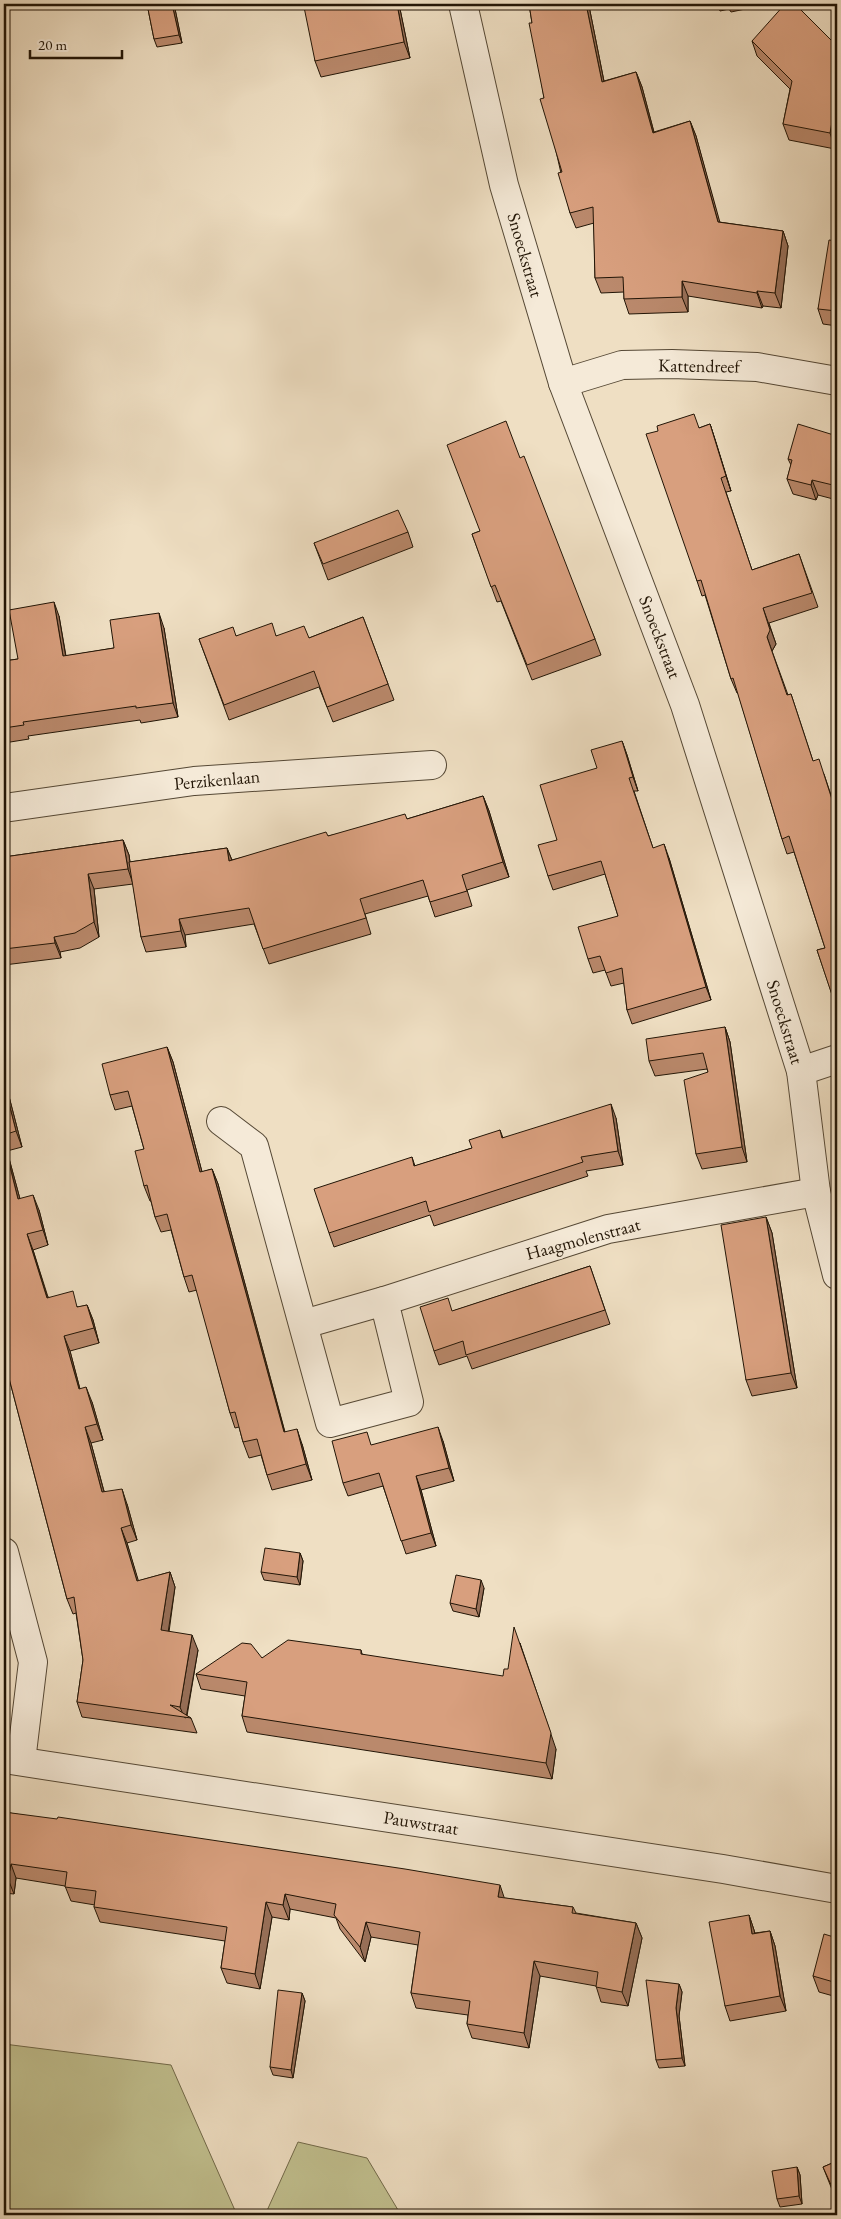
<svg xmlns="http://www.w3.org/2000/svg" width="841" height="2219" viewBox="0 0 841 2219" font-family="'EB Garamond',serif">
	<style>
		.green { fill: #c1c08f; stroke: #726a4a }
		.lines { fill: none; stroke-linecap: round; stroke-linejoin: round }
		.minor-casing { stroke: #554835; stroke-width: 30 }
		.minor { stroke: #f5ead8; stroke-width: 28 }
		.wall { fill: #ba896c; stroke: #221506 }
		.shaded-wall { fill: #976f58; stroke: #221506 }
		.building { fill: #d89f7e; stroke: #221506 }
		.labels { text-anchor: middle; stroke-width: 5; stroke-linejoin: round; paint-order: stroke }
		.street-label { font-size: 18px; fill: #221506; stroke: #f5ead8 }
	</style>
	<rect width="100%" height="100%" fill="#efdfc3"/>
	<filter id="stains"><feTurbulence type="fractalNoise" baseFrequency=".004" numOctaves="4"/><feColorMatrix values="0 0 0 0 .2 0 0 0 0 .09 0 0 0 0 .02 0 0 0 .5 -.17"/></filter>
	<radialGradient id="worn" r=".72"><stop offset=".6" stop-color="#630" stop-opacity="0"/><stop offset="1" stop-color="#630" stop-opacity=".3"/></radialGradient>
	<g class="green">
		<polygon points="4,2044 171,2065 237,2215 4,2215"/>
		<polygon points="298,2142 367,2158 401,2215 265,2215"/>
	</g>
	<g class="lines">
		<defs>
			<g id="minor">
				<polyline points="463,4 504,185 563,383 685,705 801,1071 816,1192 837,1275"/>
				<polyline points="563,383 622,365 672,364 757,367 837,381"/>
				<polyline points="4,808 194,781 432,765"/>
				<polyline points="801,1071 837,1059"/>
				<polyline points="221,1121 254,1146 330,1423 409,1402 384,1301 608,1229 816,1192"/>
				<polyline points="304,1324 384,1301"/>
				<polyline points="4,1552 33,1662 21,1761"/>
				<polyline points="4,1759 723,1869 837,1889"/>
			</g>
		</defs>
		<use href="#minor" class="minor-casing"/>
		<use href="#minor" class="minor"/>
	</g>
	<g class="wall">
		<polygon points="147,4 174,4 182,43 157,47 154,39"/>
		<polygon points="319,4 399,4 410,58 321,77 315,61"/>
		<polygon points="529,4 599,4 589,6 604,81 636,72 642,87 654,132 690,121 696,136 719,222 783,231 788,246 781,308 763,306 762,308 688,296 688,312 629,314 624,299 624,292 601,293 595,278 594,223 576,228 570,213 544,98 532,23"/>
		<polygon points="717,4 769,4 731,12 729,9 720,11"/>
		<polygon points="752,41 837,46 837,139 835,149 789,140 783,124 790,89 757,56"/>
		<polygon points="837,241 837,326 823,324 818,309"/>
		<polygon points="710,424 731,491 726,492 752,570 799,554 818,607 769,623 776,644 772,651 788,695 791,694 813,761 824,774 837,813 837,1009 817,950 825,948 794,852 787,854 782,839 738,693 737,693 731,679 705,595 702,596 697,581 658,431 699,428"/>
		<polygon points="837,436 837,500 818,495 816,500 793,494 787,479 791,465 788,459"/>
		<polygon points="520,458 595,639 601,655 532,680 501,601 497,602 472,534 480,531"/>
		<polygon points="408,532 413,547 328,580 314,543"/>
		<polygon points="59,616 66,656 114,648 164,628 178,717 141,723 140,720 28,736 29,739 4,743 4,661 18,659"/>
		<polygon points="363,617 394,700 333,722 319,687 229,720 199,639 237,636 276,636 309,638"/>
		<polygon points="622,741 627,755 638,791 634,791 653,848 669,858 711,1000 632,1024 627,1010 624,983 611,986 605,970 593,973 588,959 618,916 605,874 553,890 548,876 557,840 597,768"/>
		<polygon points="483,796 489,811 509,877 467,890 472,906 435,917 428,896 365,914 371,934 269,964 254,924 185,935 186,947 146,952 141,937 133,884 94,889 99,937 80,948 60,952 61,958 4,965 4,857 123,840 129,855 130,862 227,848 232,860 328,836 407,819"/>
		<polygon points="725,1027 730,1042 747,1162 702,1169 696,1154 708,1072 707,1069 655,1076 649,1061"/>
		<polygon points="167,1047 173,1062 202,1172 212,1169 218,1184 285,1432 302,1444 312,1480 272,1490 267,1475 261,1455 249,1458 243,1442 239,1427 235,1428 230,1413 197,1290 189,1292 184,1277 171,1230 161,1232 155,1217 151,1201 150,1201 144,1186 144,1149 132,1106 115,1110 110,1095"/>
		<polygon points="4,1077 22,1147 7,1151 20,1199 39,1210 48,1245 33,1250 48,1297 79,1307 87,1305 93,1320 99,1343 70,1351 80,1389 92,1402 103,1440 91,1443 104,1491 127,1504 137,1540 127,1543 138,1581 170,1572 175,1587 169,1632 198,1650 187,1716 191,1718 197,1733 82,1717 77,1702 83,1660 76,1613 73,1614 67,1599 4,1359"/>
		<polygon points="616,1118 623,1165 586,1171 588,1176 434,1226 430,1215 334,1247 329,1233 412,1157 415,1166 472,1148 500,1130 503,1138"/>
		<polygon points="766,1217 772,1233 797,1388 752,1396 746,1380"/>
		<polygon points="590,1266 610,1324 472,1369 467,1356 439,1365 434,1351 453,1311"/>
		<polygon points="443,1441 454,1481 421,1490 436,1546 406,1554 383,1486 348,1496 343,1483 372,1445"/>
		<polygon points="300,1553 303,1561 300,1585 264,1580 261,1572"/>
		<polygon points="484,1588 479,1617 453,1611 450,1603"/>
		<polygon points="361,1650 362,1654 556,1749 552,1779 247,1732 242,1716 245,1696 201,1689 196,1674 262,1658"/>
		<polygon points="4,1812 504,1898 573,1907 576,1913 636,1923 642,1938 628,2006 601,2002 596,1986 540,1976 529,2048 472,2038 467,2024 468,2015 416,2008 411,1993 418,1945 371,1937 365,1962 340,1929 336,1918 290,1909 289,1920 272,1917 260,1989 227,1983 221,1968 225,1941 100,1922 94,1907 95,1905 71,1901 65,1886 16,1878 14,1894 4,1893"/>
		<polygon points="749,1915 755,1933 770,1931 775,1946 786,2011 730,2021 725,2006"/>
		<polygon points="837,1938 837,1997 819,1992 813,1976"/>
		<polygon points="679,1984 682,1992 679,2016 685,2066 659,2068 656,2060"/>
		<polygon points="302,1993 305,2001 293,2078 273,2075 270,2067"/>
		<polygon points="837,2161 837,2202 823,2167"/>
		<polygon points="797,2167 800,2175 802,2204 780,2207 777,2199"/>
	</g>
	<g class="shaded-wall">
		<polygon points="172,4 174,4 182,43 179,35"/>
		<polygon points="397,4 399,4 410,58 404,42"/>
		<polygon points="586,4 588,4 589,6 607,97 602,82"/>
		<polygon points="636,72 642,87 658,148 653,133"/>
		<polygon points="837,94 837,139 835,149 830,133"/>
		<polygon points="690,121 696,136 724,237 718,222"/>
		<polygon points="783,231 788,246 781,308 775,293"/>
		<polygon points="682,281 688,296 688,312 682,297"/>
		<polygon points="757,291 763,306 762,308 757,293"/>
		<polygon points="710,424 715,439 731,491 726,476"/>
		<polygon points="812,480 818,495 816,500 811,485"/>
		<polygon points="54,602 59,616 68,670 63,656"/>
		<polygon points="763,608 776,644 772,651 767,637"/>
		<polygon points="159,613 164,628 178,717 173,703"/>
		<polygon points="622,741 627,755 638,791 633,777"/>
		<polygon points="483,796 489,811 509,877 503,862"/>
		<polygon points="123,840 129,855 133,884 128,869"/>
		<polygon points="664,844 669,858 711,1000 706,987"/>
		<polygon points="227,848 233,863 229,861"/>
		<polygon points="88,874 94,889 99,937 94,922"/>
		<polygon points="179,919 185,935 186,947 181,931"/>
		<polygon points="54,937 60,952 61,958 55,943"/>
		<polygon points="725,1027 730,1042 747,1162 742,1147"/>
		<polygon points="167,1047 173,1062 206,1187 200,1172"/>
		<polygon points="4,1077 22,1147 16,1131 4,1084"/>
		<polygon points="611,1104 616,1118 623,1165 618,1151"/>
		<polygon points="4,1141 7,1151 24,1214 18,1199"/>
		<polygon points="212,1169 218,1184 289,1448 284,1432"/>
		<polygon points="33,1195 39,1210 48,1245 43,1230"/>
		<polygon points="766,1217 772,1233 797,1388 791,1373"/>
		<polygon points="27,1234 33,1250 52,1313 47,1298"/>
		<polygon points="87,1305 93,1320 99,1343 94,1328"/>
		<polygon points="64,1336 70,1351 84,1405 79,1389"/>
		<polygon points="86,1387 92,1402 103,1440 97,1424"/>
		<polygon points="85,1427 91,1443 108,1507 102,1492"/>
		<polygon points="438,1427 443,1441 454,1481 449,1468"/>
		<polygon points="297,1429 302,1444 312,1480 306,1464"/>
		<polygon points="416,1476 421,1490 436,1546 431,1533"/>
		<polygon points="122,1489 127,1504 137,1540 131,1525"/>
		<polygon points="121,1528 127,1543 143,1596 137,1581"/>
		<polygon points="300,1553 303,1561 300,1585 297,1577"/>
		<polygon points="170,1572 175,1587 166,1646 161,1630"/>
		<polygon points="481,1580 484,1588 479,1617 476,1609"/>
		<polygon points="192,1635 198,1650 186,1718 184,1717 180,1707"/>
		<polygon points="520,1643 556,1749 552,1779 546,1763"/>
		<polygon points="11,1864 16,1878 14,1894 8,1879"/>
		<polygon points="500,1885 505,1900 498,1897"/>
		<polygon points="285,1894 290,1909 289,1920 283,1905"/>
		<polygon points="266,1902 272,1917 260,1989 255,1974"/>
		<polygon points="749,1915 754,1930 758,1949 752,1934"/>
		<polygon points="366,1922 371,1937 365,1962 360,1947"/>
		<polygon points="636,1923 642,1938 628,2006 622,1992"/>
		<polygon points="770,1931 775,1946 786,2011 780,1996"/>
		<polygon points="534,1961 540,1976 529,2048 524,2033"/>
		<polygon points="679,1984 682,1992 679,2016 685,2066 682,2058 676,2008"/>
		<polygon points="302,1993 305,2001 293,2078 291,2070"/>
		<polygon points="797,2167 800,2175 802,2204 799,2196"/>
	</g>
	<g class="building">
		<polygon points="147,4 172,4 179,35 154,39"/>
		<polygon points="319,4 397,4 404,42 315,61 304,7"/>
		<polygon points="529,4 586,4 602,82 636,72 653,133 690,121 718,222 783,231 775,293 757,291 757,293 682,281 682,297 624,299 623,277 595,278 593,207 570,213 558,173 562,172 540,99 544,98 529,23 532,23"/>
		<polygon points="785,4 795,4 837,46 837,94 830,133 783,124 792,81 752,41"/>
		<polygon points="829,240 837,241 837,311 818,309"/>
		<polygon points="694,414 699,428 710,424 726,476 721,478 752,570 799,554 812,593 763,608 770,630 767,637 787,695 791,694 813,761 819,759 837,815 837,821 833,822 837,836 837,1000 834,1001 817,950 825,948 789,836 782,839 733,678 731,679 701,580 697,581 646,434 658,431 657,426"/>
		<polygon points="506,421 520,458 524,456 595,639 527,665 495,585 491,587 472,534 480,531 447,445"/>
		<polygon points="798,424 837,436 837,486 812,480 811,485 787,479 792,460 788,459"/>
		<polygon points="398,510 408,532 323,564 314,543"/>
		<polygon points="54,602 63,656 114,648 110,620 159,613 173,703 136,708 136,706 23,722 24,725 4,728 4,661 18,659 9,610"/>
		<polygon points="363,617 388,684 327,707 314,671 224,705 199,639 233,627 236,636 272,623 276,636 304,626 309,638"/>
		<polygon points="622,741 633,777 629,778 653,848 664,844 706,987 627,1010 622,968 606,973 600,956 588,959 578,927 618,916 601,861 548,876 538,845 557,840 540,785 597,768 591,750"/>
		<polygon points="483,796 503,862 462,875 467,891 430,902 423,880 360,899 366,918 263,949 249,908 179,919 181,931 141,937 129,862 227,848 229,861 326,832 328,836 405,814 407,819"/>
		<polygon points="123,840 128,869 88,874 94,922 75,933 54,937 55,943 4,949 4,857"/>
		<polygon points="725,1027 742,1147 696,1154 684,1080 708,1072 703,1053 649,1061 646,1039"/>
		<polygon points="167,1047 200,1172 212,1169 284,1432 297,1429 306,1464 267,1475 257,1439 243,1442 235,1412 230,1413 192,1275 184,1277 167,1214 155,1217 147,1185 144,1186 135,1151 144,1149 128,1091 110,1095 102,1064"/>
		<polygon points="4,1084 16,1131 4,1135"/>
		<polygon points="611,1104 618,1151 581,1157 583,1162 429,1212 426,1201 329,1233 314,1189 412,1157 414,1166 472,1148 469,1140 500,1130 502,1138"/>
		<polygon points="4,1143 18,1199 33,1195 42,1227 43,1230 27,1234 47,1298 73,1291 77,1307 87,1305 94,1328 64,1336 79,1389 86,1387 97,1424 85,1427 102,1492 122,1489 131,1525 121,1528 137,1581 170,1572 161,1630 192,1635 180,1707 170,1705 191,1718 77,1702 83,1660 74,1597 67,1599 4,1359"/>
		<polygon points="766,1217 791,1373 746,1380 721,1225"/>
		<polygon points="590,1266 605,1310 466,1355 463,1341 434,1351 420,1307 448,1298 452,1311"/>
		<polygon points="438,1427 449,1468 416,1476 431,1533 401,1541 379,1473 343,1483 332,1441 367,1432 371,1445"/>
		<polygon points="265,1548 300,1553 297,1577 261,1572"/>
		<polygon points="456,1575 481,1580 476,1609 450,1603"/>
		<polygon points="514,1627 551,1733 546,1763 242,1716 247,1682 196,1674 242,1643 251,1644 262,1658 288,1640 361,1650 361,1654 503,1676 504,1669 508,1669"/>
		<polygon points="4,1812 57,1819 58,1817 405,1869 500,1885 498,1897 573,1907 572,1913 636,1923 622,1992 596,1987 598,1972 534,1961 524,2033 467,2024 470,2001 411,1993 420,1932 366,1922 360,1947 334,1915 336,1904 285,1894 283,1905 266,1902 255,1974 221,1968 227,1927 94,1907 96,1891 65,1887 67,1872 11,1864 8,1879 4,1878"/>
		<polygon points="749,1915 752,1934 770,1931 780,1996 725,2006 709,1922"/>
		<polygon points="824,1934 837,1938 837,1983 813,1976"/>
		<polygon points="646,1980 679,1984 676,2008 682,2058 656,2060"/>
		<polygon points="278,1990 302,1993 291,2070 270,2067"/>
		<polygon points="837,2161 837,2184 832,2187 823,2167"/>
		<polygon points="797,2167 799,2196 777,2199 772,2171"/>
	</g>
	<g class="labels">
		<g class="street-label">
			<text transform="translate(525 255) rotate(74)" y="6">Snoeckstraat</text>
			<text transform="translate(699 366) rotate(1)" y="6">Kattendreef</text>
			<text transform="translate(660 637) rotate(69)" y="6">Snoeckstraat</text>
			<text transform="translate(217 780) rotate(-5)" y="6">Perzikenlaan</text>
			<text transform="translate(785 1022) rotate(73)" y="6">Snoeckstraat</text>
			<text transform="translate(583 1239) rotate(-15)" y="6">Haagmolenstraat</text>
			<text transform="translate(421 1823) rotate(9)" y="6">Pauwstraat</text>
		</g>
	</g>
	<rect width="841" height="2219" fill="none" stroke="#efdfc3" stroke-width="20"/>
	<rect x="5" y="5" width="831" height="2209" fill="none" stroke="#221506" stroke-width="2.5"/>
	<rect x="10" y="10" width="821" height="2199" fill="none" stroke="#221506"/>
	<path d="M30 50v8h92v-8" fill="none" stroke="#221506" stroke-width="2.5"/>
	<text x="38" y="50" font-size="15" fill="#221506" stroke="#f5ead8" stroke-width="4" paint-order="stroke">20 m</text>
	<rect width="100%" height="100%" filter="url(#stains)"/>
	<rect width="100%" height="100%" fill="url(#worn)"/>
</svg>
